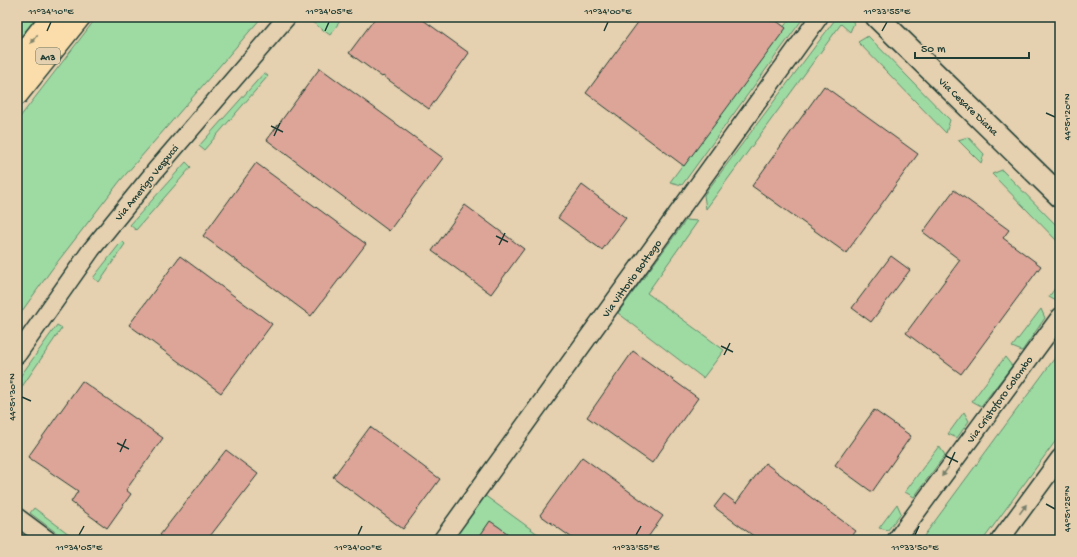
<svg xmlns="http://www.w3.org/2000/svg" width="1077" height="557" viewBox="0 0 1077 557" font-family="'Gochi Hand',sans-serif">
	<style>
		.green { fill: #9edba3; stroke: #5e8c6c }
		.building { fill: #dda598; stroke: #1f3d34 }
		.lines { fill: none; stroke-linecap: round; stroke-linejoin: round }
		.minor-casing { stroke: #1f3d34; stroke-width: 20 }
		.secondary-casing { stroke: #1f3d34; stroke-width: 25 }
		.motorway-casing { stroke: #1f3d34; stroke-width: 25 }
		.minor { stroke: #e5d0af; stroke-width: 17 }
		.secondary { stroke: #e5d0af; stroke-width: 22 }
		.motorway { stroke: #fbddab; stroke-width: 22 }
		.oneway { fill: #82856a }
		.oneway2 { fill: #787f6b }
		.ticks { fill: none; stroke: #1f3d34; stroke-width: 1.5 }
		.labels { text-anchor: middle; stroke-width: 3.5; stroke-linejoin: round; paint-order: stroke }
		.shield { fill: #e5d0af; stroke: #5a6959; stroke-width: 1 }
		.shield-label { font-size: 10px; font-weight: bold; fill: #1f3d34 }
		.street-label { font-size: 11px; fill: #1f3d34; stroke: #e5d0af }
		.neatline { fill: none; stroke: #1f3d34; stroke-width: 1.5 }
		.ticks-label { font-size: 10px; text-anchor: middle; fill: #1f3d34 }
	</style>
	<rect width="100%" height="100%" fill="#e5d0af"/>
	<filter id="ink" filterUnits="userSpaceOnUse"><feTurbulence type="fractalNoise" baseFrequency=".025" numOctaves="2"/><feDisplacementMap in="SourceGraphic" scale="8" xChannelSelector="R" yChannelSelector="G"/><feConvolveMatrix kernelMatrix="1 2 1 2 8 2 1 2 1" color-interpolation-filters="sRGB"/></filter>
	<g filter="url(#ink)">
		<g class="green">
			<polygon points="17,17 38,17 17,43"/>
			<polygon points="97,17 262,17 120,181 52,269 17,318 17,121"/>
			<polygon points="309,17 343,17 330,35 308,19"/>
			<polygon points="791,17 804,17 682,185 670,182"/>
			<polygon points="837,17 849,17 854,23 850,32 841,24 706,209 704,195"/>
			<polygon points="868,36 950,120 946,133 858,42"/>
			<polygon points="264,73 268,76 204,150 199,146"/>
			<polygon points="968,137 984,154 981,163 958,140"/>
			<polygon points="186,162 191,167 136,230 130,225"/>
			<polygon points="1002,170 1060,229 1060,244 992,174"/>
			<polygon points="686,220 698,221 647,293 724,350 703,378 618,313"/>
			<polygon points="122,241 125,244 99,282 93,278"/>
			<polygon points="1060,281 1060,299 1058,302 1049,297"/>
			<polygon points="1041,309 1045,318 1022,351 1012,347"/>
			<polygon points="57,325 62,328 17,394 17,381"/>
			<polygon points="1060,351 1060,435 983,540 921,540"/>
			<polygon points="1005,357 1012,366 981,406 972,401"/>
			<polygon points="964,412 969,421 957,438 948,434"/>
			<polygon points="939,446 945,455 914,497 905,492"/>
			<polygon points="484,495 546,540 452,540"/>
			<polygon points="897,504 901,513 888,530 879,528"/>
			<polygon points="34,508 77,540 66,540 30,513"/>
		</g>
		<g class="building">
			<polygon points="376,17 419,17 469,53 429,109 383,76 382,77 349,53"/>
			<polygon points="642,17 771,17 786,28 684,166 586,93"/>
			<polygon points="320,68 443,158 389,231 267,140"/>
			<polygon points="824,86 918,154 846,253 752,186"/>
			<polygon points="256,163 366,244 311,316 203,236"/>
			<polygon points="582,185 626,218 602,250 558,218"/>
			<polygon points="954,190 1009,230 1003,238 1041,266 961,374 906,333 960,260 923,232"/>
			<polygon points="465,205 524,249 491,294 432,251"/>
			<polygon points="180,256 272,324 221,393 129,325"/>
			<polygon points="891,256 910,270 871,322 852,308"/>
			<polygon points="633,351 698,398 652,463 587,417"/>
			<polygon points="82,381 163,438 126,490 131,494 107,528 71,502 78,491 28,457"/>
			<polygon points="874,410 911,436 872,492 835,465"/>
			<polygon points="370,427 440,479 403,529 333,477"/>
			<polygon points="226,450 258,474 207,540 166,540 160,535"/>
			<polygon points="582,457 663,516 646,540 575,540 540,515"/>
			<polygon points="765,463 856,531 849,540 759,540 714,507 724,494 736,503"/>
			<polygon points="490,521 499,527 516,540 477,540"/>
		</g>
		<g class="lines">
			<defs>
				<g id="minor">
					<polyline points="17,355 91,250 155,171 287,17"/>
					<polyline points="17,517 48,540"/>
					<polyline points="442,540 819,17"/>
					<polyline points="896,540 1060,317"/>
					<polyline points="1000,540 1060,458"/>
				</g>
				<polyline id="secondary" points="877,17 1060,196"/>
				<g id="motorway">
					<polyline points="17,61 52,17"/>
					<polyline points="17,94 79,17"/>
				</g>
			</defs>
			<use href="#minor" class="minor-casing"/>
			<use href="#secondary" class="secondary-casing"/>
			<use href="#motorway" class="motorway-casing"/>
			<use href="#minor" class="minor"/>
			<use href="#secondary" class="secondary"/>
			<use href="#motorway" class="motorway"/>
		</g>
		<defs><path id="oneway-solid" d="M-6-.8H1V-3.2L6.5 0L1 3.2V.8H-6Z"/></defs>
		<use class="oneway" href="#oneway-solid" transform="translate(34 39) rotate(128)"/>
		<g class="oneway2">
			<use href="#oneway-solid" transform="translate(945 472) rotate(126)"/>
			<use href="#oneway-solid" transform="translate(1023 509) rotate(-54)"/>
		</g>
	</g>
	<path class="ticks" d="M47,31L51,22M325,31L329,22M604,31L608,22M882,31L887,22M1046,113L1055,117M271,126L283,132M274,136L280,123M496,236L508,242M499,245L505,233M721,346L733,352M724,355L730,343M22,397L31,401M117,443L129,449M120,452L126,439M946,456L958,462M949,465L955,452M1046,504L1055,509M79,535L84,526M358,535L362,526M636,535L641,526M915,535L919,526"/>
	<g class="labels">
		<rect class="shield" x="36" y="48" width="24" height="16" rx="3"/>
		<g class="shield-label">
			<text x="48" y="60">A13</text>
		</g>
		<g class="street-label">
			<text transform="translate(969 106) rotate(44)" y="4">Via Cesare Diana</text>
			<text transform="translate(146 182) rotate(-51)" y="4">Via Amerigo Vespucci</text>
			<text transform="translate(631 278) rotate(-54)" y="4">Via Vittorio Bottego</text>
			<text transform="translate(999 399) rotate(-54)" y="4">Via Cristoforo Colombo</text>
		</g>
	</g>
	<rect width="1077" height="557" fill="none" stroke="#e5d0af" stroke-width="44"/>
	<path d="M915 52v6h114v-6" fill="none" stroke="#1f3d34" stroke-width="2"/>
	<text x="921" y="52" font-size="12" fill="#1f3d34" stroke="#e5d0af" stroke-width="3" paint-order="stroke">50 m</text>
	<rect x="22" y="22" width="1033" height="513" class="neatline"/>
	<g class="ticks-label">
		<text x="51" y="14">11°34'10"E</text>
		<text x="329" y="14">11°34'05"E</text>
		<text x="608" y="14">11°34'00"E</text>
		<text x="887" y="14">11°33'55"E</text>
		<text transform="translate(1066 117) rotate(-90)" y="4">44°51'20"N</text>
		<text transform="translate(11 397) rotate(-90)" y="4">44°51'30"N</text>
		<text transform="translate(1066 509) rotate(-90)" y="4">44°51'25"N</text>
		<text x="79" y="550">11°34'05"E</text>
		<text x="358" y="550">11°34'00"E</text>
		<text x="636" y="550">11°33'55"E</text>
		<text x="915" y="550">11°33'50"E</text>
	</g>
</svg>
